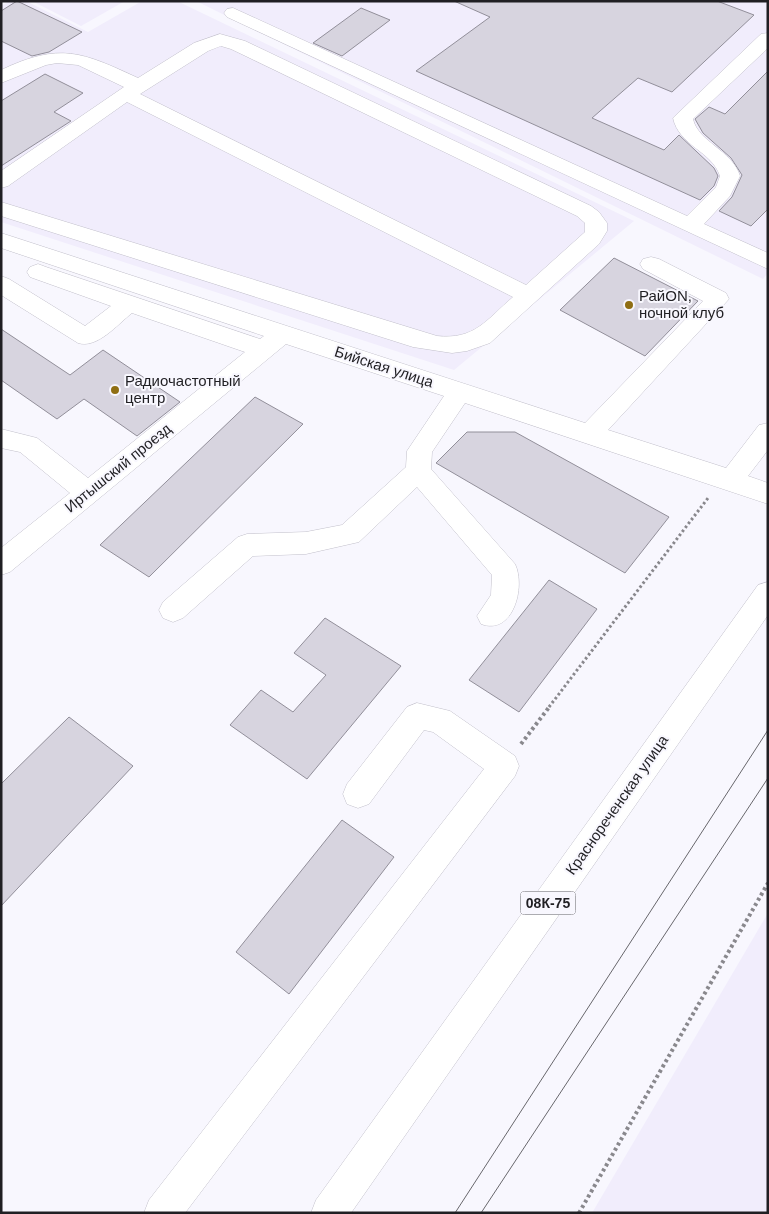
<svg xmlns="http://www.w3.org/2000/svg" width="769" height="1214" viewBox="0 0 769 1214" font-family="Arial,sans-serif">
	<style>
		.built { fill: #f1edfc }
		.building { fill: #d7d4df; stroke: #928f9a }
		.lines { fill: none; stroke-linecap: round; stroke-linejoin: round }
		.minor-casing { stroke: #c2c0cb; stroke-width: 1 }
		.major-casing { stroke: #c2c0cb; stroke-width: 1 }
		.path-far1 { stroke: #89888d; stroke-width: 3; stroke-dasharray: 2.5 2.5; stroke-linecap: butt }
		.path { stroke: #89888d; stroke-width: 4; stroke-dasharray: 3 3; stroke-linecap: butt }
		.minor { fill: #fff; fill-rule: evenodd }
		.major { fill: #fff; fill-rule: evenodd }
		.tram { stroke: #68676c; stroke-width: 1 }
		.poi-dot { fill: #8f6e13; stroke: #f8f7fe; stroke-width: 2 }
		.labels { text-anchor: middle; stroke-width: 4; stroke-linejoin: round; paint-order: stroke }
		.shield { fill: #f8f7fe; stroke: #616065; stroke-width: 1 }
		.shield-label { font-size: 14px; font-weight: bold; fill: #201f23 }
		.poi-label { font-size: 15px; fill: #201f23; stroke: #f8f7fe; text-anchor: start }
		.street-label { font-size: 15px; fill: #201f23; stroke: #f8f7fe }
	</style>
	<rect width="100%" height="100%" fill="#f8f7fe"/>
	<g class="built">
		<polygon points="10,1 26,1 88,32 142,1 177,1 634,221 454,370 1,222 1,6"/>
		<polygon points="32,1 125,1 81,26"/>
		<polygon points="196,1 768,1 768,273 763,279"/>
		<polygon points="768,913 768,1213 592,1213"/>
	</g>
	<g class="building">
		<polygon points="17,1 82,32 49,52 32,56 1,41 1,11"/>
		<polygon points="454,1 717,1 754,15 672,92 638,78 592,118 664,150 679,135 714,168 718,176 714,186 700,200 416,71 490,17"/>
		<polygon points="361,8 390,20 342,56 313,43"/>
		<polygon points="768,71 768,209 751,226 719,211 732,197 742,175 731,158 703,133 695,119 709,107 725,114"/>
		<polygon points="45,74 83,93 54,112 71,121 1,166 1,101"/>
		<polygon points="614,258 698,301 645,356 560,310"/>
		<polygon points="1,329 70,375 103,350 180,402 137,436 84,399 57,419 1,380"/>
		<polygon points="255,397 303,424 149,577 100,545"/>
		<polygon points="467,432 515,432 669,517 625,573 436,463"/>
		<polygon points="549,580 597,609 519,712 469,680"/>
		<polygon points="325,618 401,666 307,779 230,725 261,690 293,712 326,675 294,653"/>
		<polygon points="69,717 133,766 1,906 1,784"/>
		<polygon points="342,820 394,857 289,994 236,952"/>
	</g>
	<g class="lines">
		<defs>
			<g id="minor">
				<path d="M233,8L687,216L716,187L720,176C712,151 679,146 673,118L761,34L768,33V48L693,119C698,142 732,150 740,176L730,196L704,224L768,253V269L227,17L224,13L227,9Z"/>
				<path d="M220,34L245,41L591,206L599,212L607,223V231L599,244L490,343L467,351L452,353L413,347L1,216V202L437,336C475,340 486,320 513,297L127,102L8,186L1,188V171L124,87L78,65L57,63L46,65L1,83V70C60,42 82,52 138,78L194,43ZM221,46L231,49L577,216L585,223V232L526,285L140,94L208,51Z"/>
				<path d="M1,233L585,423L703,301L643,269L640,264L643,259L651,257L659,259L726,293L729,299L608,430L726,468L759,425L768,423V450L748,476L768,483V504L465,403L432,452L431,469L515,564C526,587 513,636 481,624L477,616L491,595L492,575L417,487L359,542L306,554L253,556L183,618L173,622L163,618L159,610L163,602L238,537L247,534L306,532L342,525L406,467L407,451L444,396L286,344L10,572L1,575V548L70,493L20,452L1,448V429L37,438L88,478L245,352L132,313C117,325 97,349 78,343L1,295V276L9,279L85,326L111,306L30,277L27,272L30,267L38,264L46,267L260,339L264,336L1,248Z"/>
				<polygon points="417,703 450,711 515,756 519,766 515,776 185,1213 144,1213 149,1200 484,769 433,732 424,730 369,804 358,808 347,804 343,794 347,784 407,707"/>
			</g>
			<polygon id="major" points="768,582 768,615 351,1213 311,1213 316,1200 758,585"/>
		</defs>
		<use href="#minor" class="minor-casing"/>
		<use href="#major" class="major-casing"/>
		<polyline class="path-far1" points="549,707 708,498"/>
		<g class="path">
			<polyline points="521,744 550,706"/>
			<polyline points="579,1213 768,883"/>
		</g>
		<use href="#minor" class="minor"/>
		<use href="#major" class="major"/>
		<g class="tram">
			<polyline points="455,1213 768,730"/>
			<polyline points="481,1213 768,778"/>
		</g>
	</g>
	<g class="poi-dot">
		<circle cx="629" cy="305" r="5"/>
		<circle cx="115" cy="390" r="5"/>
	</g>
	<g class="labels">
		<rect class="shield" x="520.5" y="891.5" width="55" height="23" rx="4"/>
		<g class="shield-label">
			<text x="548" y="908">08К-75</text>
		</g>
		<g class="poi-label">
			<text x="639" y="301">РайON,<tspan x="639" dy="17">ночной клуб</tspan></text>
			<text x="125" y="386">Радиочастотный<tspan x="125" dy="17">центр</tspan></text>
		</g>
		<g class="street-label">
			<text transform="translate(384 367) rotate(18)" y="5">Бийская улица</text>
			<text transform="translate(118 468) rotate(-39)" y="5">Иртышский проезд</text>
			<text transform="translate(617 805) rotate(-55)" y="5">Краснореченская улица</text>
		</g>
	</g>
	<rect width="769" height="1214" fill="none" stroke="#201f23" stroke-width="5"/>
</svg>
